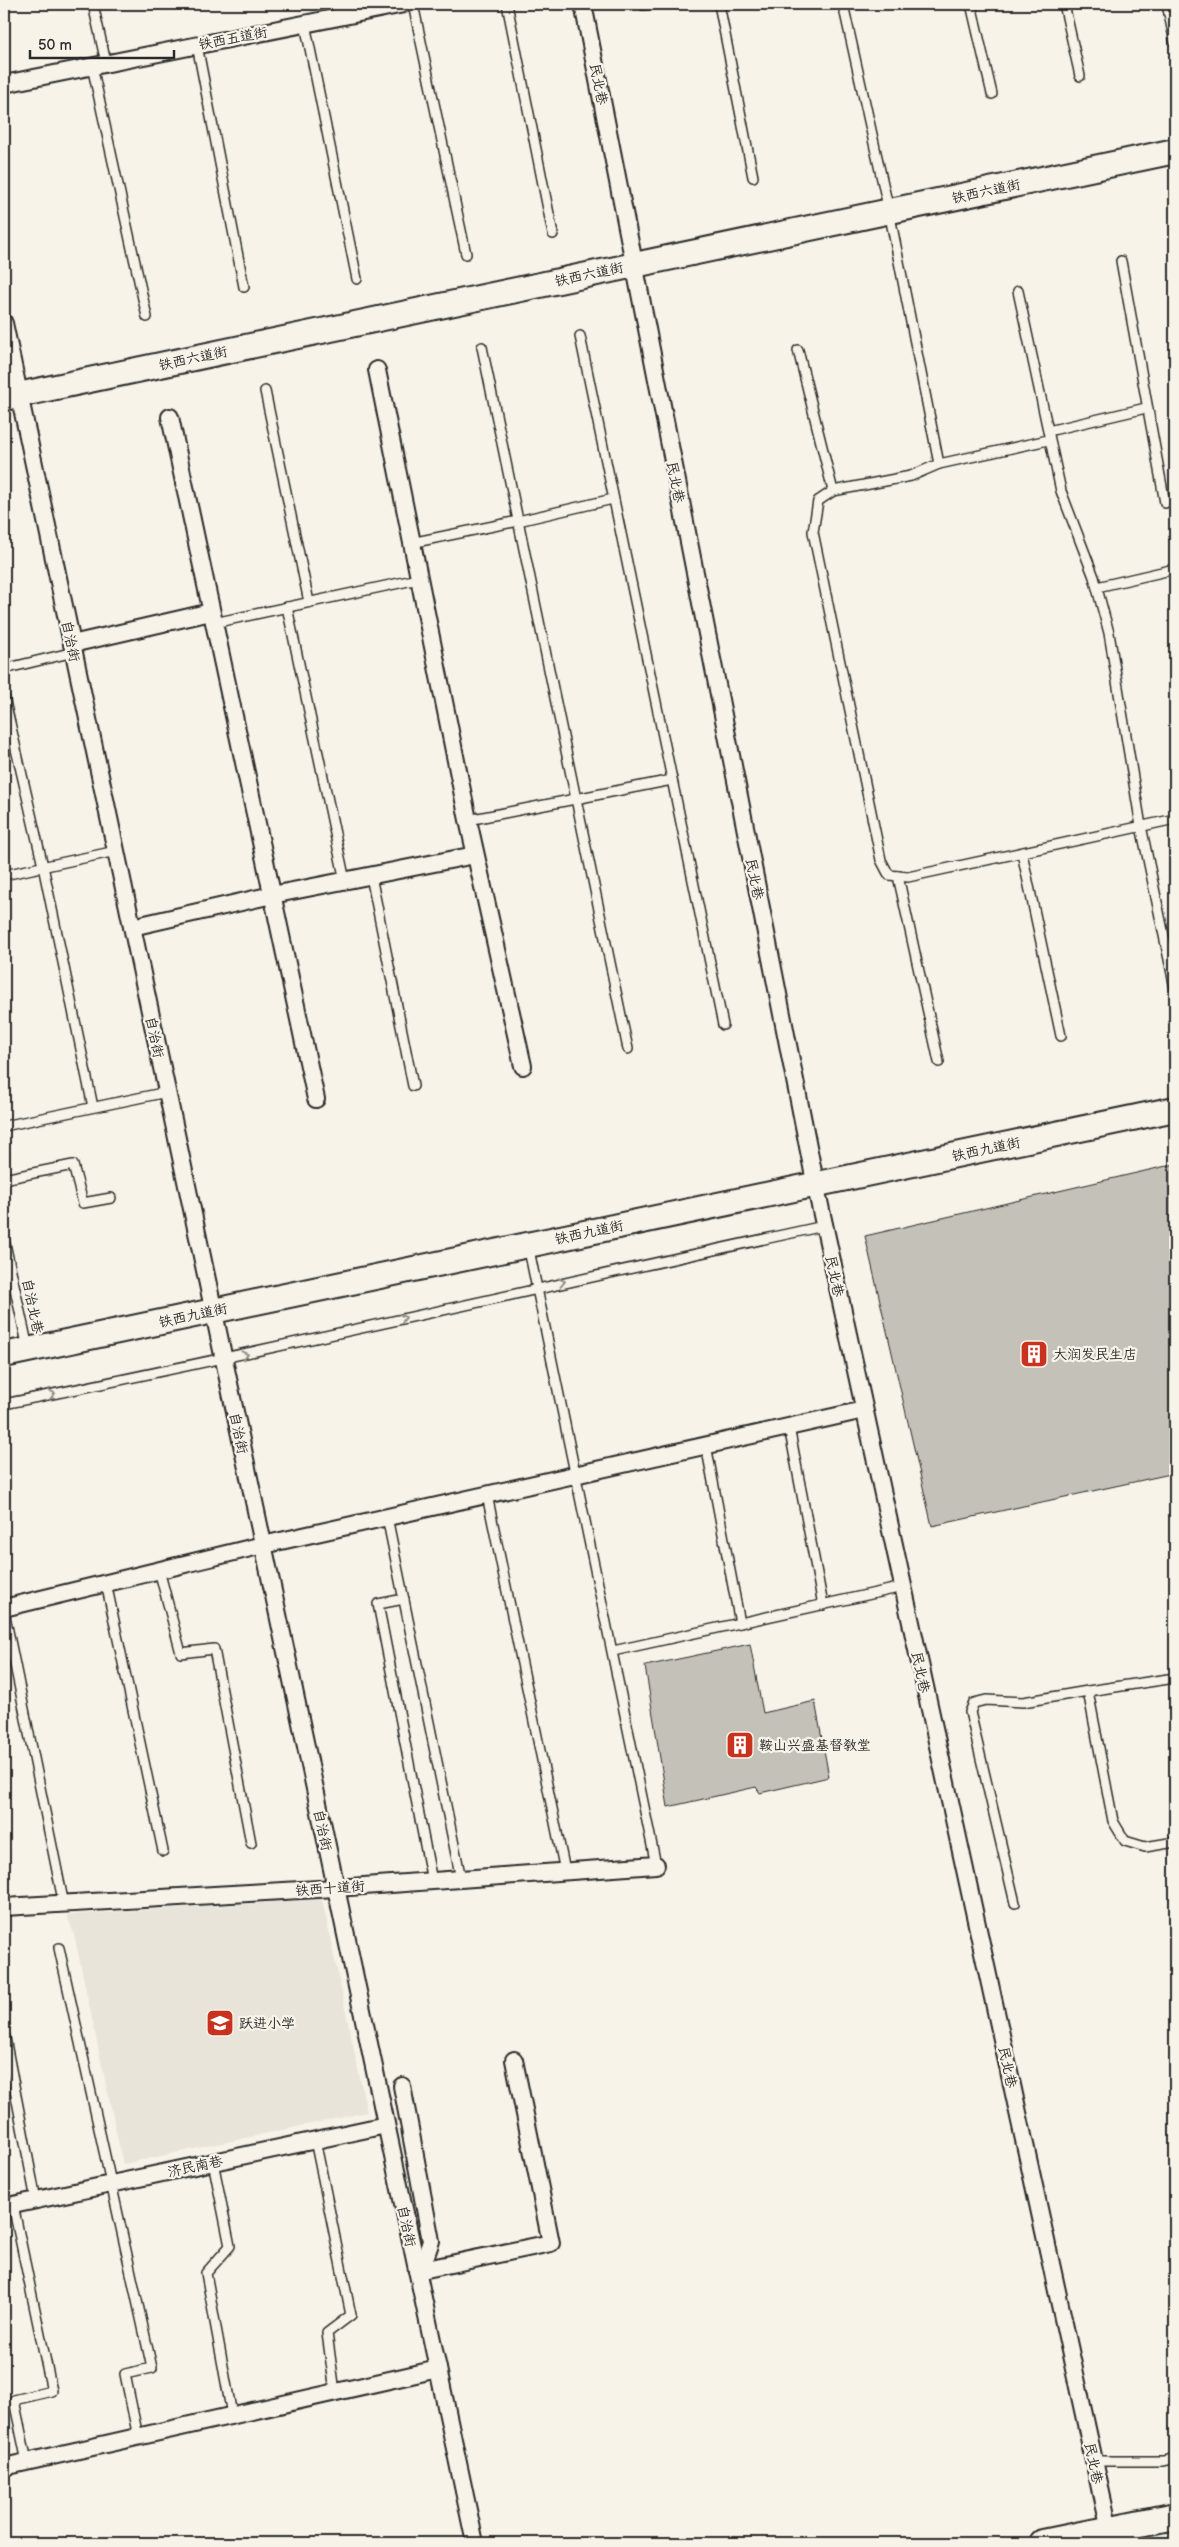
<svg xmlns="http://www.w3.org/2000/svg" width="1179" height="2547" viewBox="0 0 1179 2547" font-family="'Balsamiq Sans','LXGW WenKai TC',sans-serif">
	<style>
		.built { fill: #e8e4da }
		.building { fill: #c4c1b9; stroke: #2b2b2b }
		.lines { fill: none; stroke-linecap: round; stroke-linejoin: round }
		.service-casing { stroke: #2b2b2b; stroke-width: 12 }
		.minor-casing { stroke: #2b2b2b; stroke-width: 20 }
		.secondary-casing { stroke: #2b2b2b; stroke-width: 28 }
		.primary-casing { stroke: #2b2b2b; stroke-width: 30 }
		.service { stroke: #f7f3e8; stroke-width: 9 }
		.minor { stroke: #f7f3e8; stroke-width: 16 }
		.secondary { stroke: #f7f3e8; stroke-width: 24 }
		.primary { stroke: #f7f3e8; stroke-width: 26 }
		.oneway { stroke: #918f8a }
		.labels { text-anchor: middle; stroke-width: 4.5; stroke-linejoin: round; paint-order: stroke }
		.street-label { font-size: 14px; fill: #2b2b2b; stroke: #f7f3e8 }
		.poi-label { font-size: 14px; fill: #2b2b2b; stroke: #f7f3e8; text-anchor: start }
	</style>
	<rect width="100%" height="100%" fill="#f7f3e8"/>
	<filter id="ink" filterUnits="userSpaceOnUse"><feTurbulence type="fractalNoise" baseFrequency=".02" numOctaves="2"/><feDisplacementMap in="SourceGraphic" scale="10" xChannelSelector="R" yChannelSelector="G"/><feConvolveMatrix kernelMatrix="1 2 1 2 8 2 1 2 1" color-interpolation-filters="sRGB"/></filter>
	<g filter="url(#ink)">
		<polygon class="built" points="322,1899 367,2112 123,2164 74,1934 67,1915"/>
		<g class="building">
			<polygon points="1175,1164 1175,1473 932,1526 865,1236"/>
			<polygon points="750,1644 763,1713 815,1701 829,1777 760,1793 756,1787 668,1807 645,1666"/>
		</g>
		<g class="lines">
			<defs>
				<g id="service">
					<polyline points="93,4 106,63"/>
					<polyline points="413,4 466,254"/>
					<polyline points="507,4 553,234"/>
					<polyline points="719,4 753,177"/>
					<polyline points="843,4 889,211 939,464"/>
					<polyline points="971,4 992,94"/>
					<polyline points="1064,4 1080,76"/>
					<polyline points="1167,4 1175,43"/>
					<polyline points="643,5 651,4"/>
					<polyline points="305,24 357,279"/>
					<polyline points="197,45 244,287"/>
					<polyline points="92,66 147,317"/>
					<polyline points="1121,261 1165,503"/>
					<polyline points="1018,291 1061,491 1094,577 1109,633 1141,826 1175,988"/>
					<polyline points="580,336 723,1025"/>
					<polyline points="482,347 628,1049"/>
					<polyline points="798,350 833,491"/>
					<polyline points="265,391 309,602"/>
					<polyline points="1048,431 1146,408"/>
					<polyline points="1048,440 939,464 911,476 833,491 818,501 813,532 881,860 889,875 908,877 1175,819"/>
					<polyline points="411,543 518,521 613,499"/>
					<polyline points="1097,587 1175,569"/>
					<polyline points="287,607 345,881"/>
					<polyline points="214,623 418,579"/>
					<polyline points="4,669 74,652"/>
					<polyline points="4,697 43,866 93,1107"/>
					<polyline points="468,820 672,780"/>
					<polyline points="1022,853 1061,1036"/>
					<polyline points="4,875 116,851"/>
					<polyline points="371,876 413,1086"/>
					<polyline points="898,876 939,1062"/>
					<polyline points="4,1126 167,1092"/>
					<polyline points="4,1179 73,1165 83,1203 111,1198"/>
					<polyline points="4,1239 28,1348"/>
					<polyline points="528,1245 656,1865"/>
					<path d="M4,1404C278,1349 551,1285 824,1226"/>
					<polyline points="789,1427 823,1605"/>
					<polyline points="706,1445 740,1623"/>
					<polyline points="487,1495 565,1871"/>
					<polyline points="387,1517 461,1879"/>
					<polyline points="159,1570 181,1653 214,1649 251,1843"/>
					<polyline points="106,1583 163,1851"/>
					<polyline points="404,1599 378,1604 432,1881"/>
					<polyline points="4,1611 64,1905"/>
					<polyline points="613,1651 903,1587"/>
					<polyline points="1088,1691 1175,1678"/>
					<polyline points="1015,1903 970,1712 974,1703 986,1700 1023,1702 1088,1691 1113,1821 1125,1841 1145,1847 1175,1842"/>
					<polyline points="59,1948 152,2368 125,2374 138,2437"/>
					<polyline points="4,2033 36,2200"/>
					<polyline points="315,2140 351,2315 327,2333 335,2392"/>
					<polyline points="213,2162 230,2246 206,2273 232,2415"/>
					<polyline points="13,2205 52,2391 14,2400 27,2462"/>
					<polyline points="1094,2461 1163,2461 1175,2458"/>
				</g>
				<g id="minor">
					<polyline points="583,4 817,1192 1112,2543"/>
					<polyline points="4,84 404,4"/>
					<polyline points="4,323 475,2543"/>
					<polyline points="377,370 468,820 523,1066"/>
					<polyline points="170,417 316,1099"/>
					<polyline points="72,644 211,612"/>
					<polyline points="132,927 272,895 475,855"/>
					<polyline points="4,1608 263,1545 864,1410"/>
					<polyline points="4,1907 336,1888 656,1865"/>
					<polyline points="402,2086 431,2241 421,2270"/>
					<polyline points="4,2207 386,2125"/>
					<polyline points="417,2271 551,2243 514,2060"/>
					<polyline points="4,2467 438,2369"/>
				</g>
				<g id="secondary">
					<polyline points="4,398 1175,151"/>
					<polyline points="4,1355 1175,1109"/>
				</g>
				<polyline id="primary" points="1043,2543 1175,2516"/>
			</defs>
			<use href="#service" class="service-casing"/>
			<use href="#minor" class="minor-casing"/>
			<use href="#secondary" class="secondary-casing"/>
			<use href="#primary" class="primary-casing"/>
			<use href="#service" class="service"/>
			<use href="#minor" class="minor"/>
			<use href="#secondary" class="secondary"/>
			<use href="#primary" class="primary"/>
		</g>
		<defs><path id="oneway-chevron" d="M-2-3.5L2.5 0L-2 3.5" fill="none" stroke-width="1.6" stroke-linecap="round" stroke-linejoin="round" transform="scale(1.25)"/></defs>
		<g class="oneway">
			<use href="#oneway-chevron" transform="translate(562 1282) rotate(-12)"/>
			<use href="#oneway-chevron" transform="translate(403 1318) rotate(-13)"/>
			<use href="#oneway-chevron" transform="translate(245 1355) rotate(-13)"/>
			<use href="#oneway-chevron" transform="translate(52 1394) rotate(-11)"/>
		</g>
	</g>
	<defs>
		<symbol id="building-square" viewBox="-11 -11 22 22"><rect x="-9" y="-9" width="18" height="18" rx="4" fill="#c8321e" stroke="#f7f3e8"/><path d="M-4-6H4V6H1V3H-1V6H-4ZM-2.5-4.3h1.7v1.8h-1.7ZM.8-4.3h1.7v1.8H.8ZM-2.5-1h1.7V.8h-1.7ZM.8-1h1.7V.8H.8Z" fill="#fff"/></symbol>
		<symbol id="school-square" viewBox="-11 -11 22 22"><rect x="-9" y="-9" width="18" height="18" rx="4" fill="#c8321e" stroke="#f7f3e8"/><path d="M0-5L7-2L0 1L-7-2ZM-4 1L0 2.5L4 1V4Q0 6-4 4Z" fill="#fff"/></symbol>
	</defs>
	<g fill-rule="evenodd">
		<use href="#building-square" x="1018" y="1338" width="32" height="32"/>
		<use href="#building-square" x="724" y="1729" width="32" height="32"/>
		<use href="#school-square" x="204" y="2007" width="32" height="32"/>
	</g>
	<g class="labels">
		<g class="street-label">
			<text transform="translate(233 38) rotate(-11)" y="5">铁西五道街</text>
			<text transform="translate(599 84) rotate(79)" y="5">民北巷</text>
			<text transform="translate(986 191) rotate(-12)" y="5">铁西六道街</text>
			<text transform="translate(589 274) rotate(-12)" y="5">铁西六道街</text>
			<text transform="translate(193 358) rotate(-12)" y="5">铁西六道街</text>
			<text transform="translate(676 482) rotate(79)" y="5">民北巷</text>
			<text transform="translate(71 641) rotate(78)" y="5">自治街</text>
			<text transform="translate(755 879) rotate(79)" y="5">民北巷</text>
			<text transform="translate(155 1037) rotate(78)" y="5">自治街</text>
			<text transform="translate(986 1149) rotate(-12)" y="5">铁西九道街</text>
			<text transform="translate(589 1232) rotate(-12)" y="5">铁西九道街</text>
			<text transform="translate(835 1276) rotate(78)" y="5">民北巷</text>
			<text transform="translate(33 1306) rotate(78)" y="5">自治北巷</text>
			<text transform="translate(193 1315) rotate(-12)" y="5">铁西九道街</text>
			<text transform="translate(239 1433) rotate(78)" y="5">自治街</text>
			<text transform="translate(921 1672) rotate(78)" y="5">民北巷</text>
			<text transform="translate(323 1830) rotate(78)" y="5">自治街</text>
			<text transform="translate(330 1888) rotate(-4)" y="5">铁西十道街</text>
			<text transform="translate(1008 2067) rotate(78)" y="5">民北巷</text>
			<text transform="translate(195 2166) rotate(-12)" y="5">济民南巷</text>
			<text transform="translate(407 2226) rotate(78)" y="5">自治街</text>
			<text transform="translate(1094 2463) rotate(78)" y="5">民北巷</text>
		</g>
		<g class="poi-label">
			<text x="1053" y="1359">大润发民生店</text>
			<text x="759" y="1750">鞍山兴盛基督教堂</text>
			<text x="239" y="2028">跃进小学</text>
		</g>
	</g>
	<rect width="1179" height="2547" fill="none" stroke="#f7f3e8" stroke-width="20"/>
	<rect x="10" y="10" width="1159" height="2527" fill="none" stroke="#2b2b2b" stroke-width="2" filter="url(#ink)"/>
	<path d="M30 50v8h144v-8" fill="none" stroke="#2b2b2b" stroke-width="2.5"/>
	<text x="38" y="50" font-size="15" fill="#2b2b2b" stroke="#f7f3e8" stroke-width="4" paint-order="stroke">50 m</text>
</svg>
